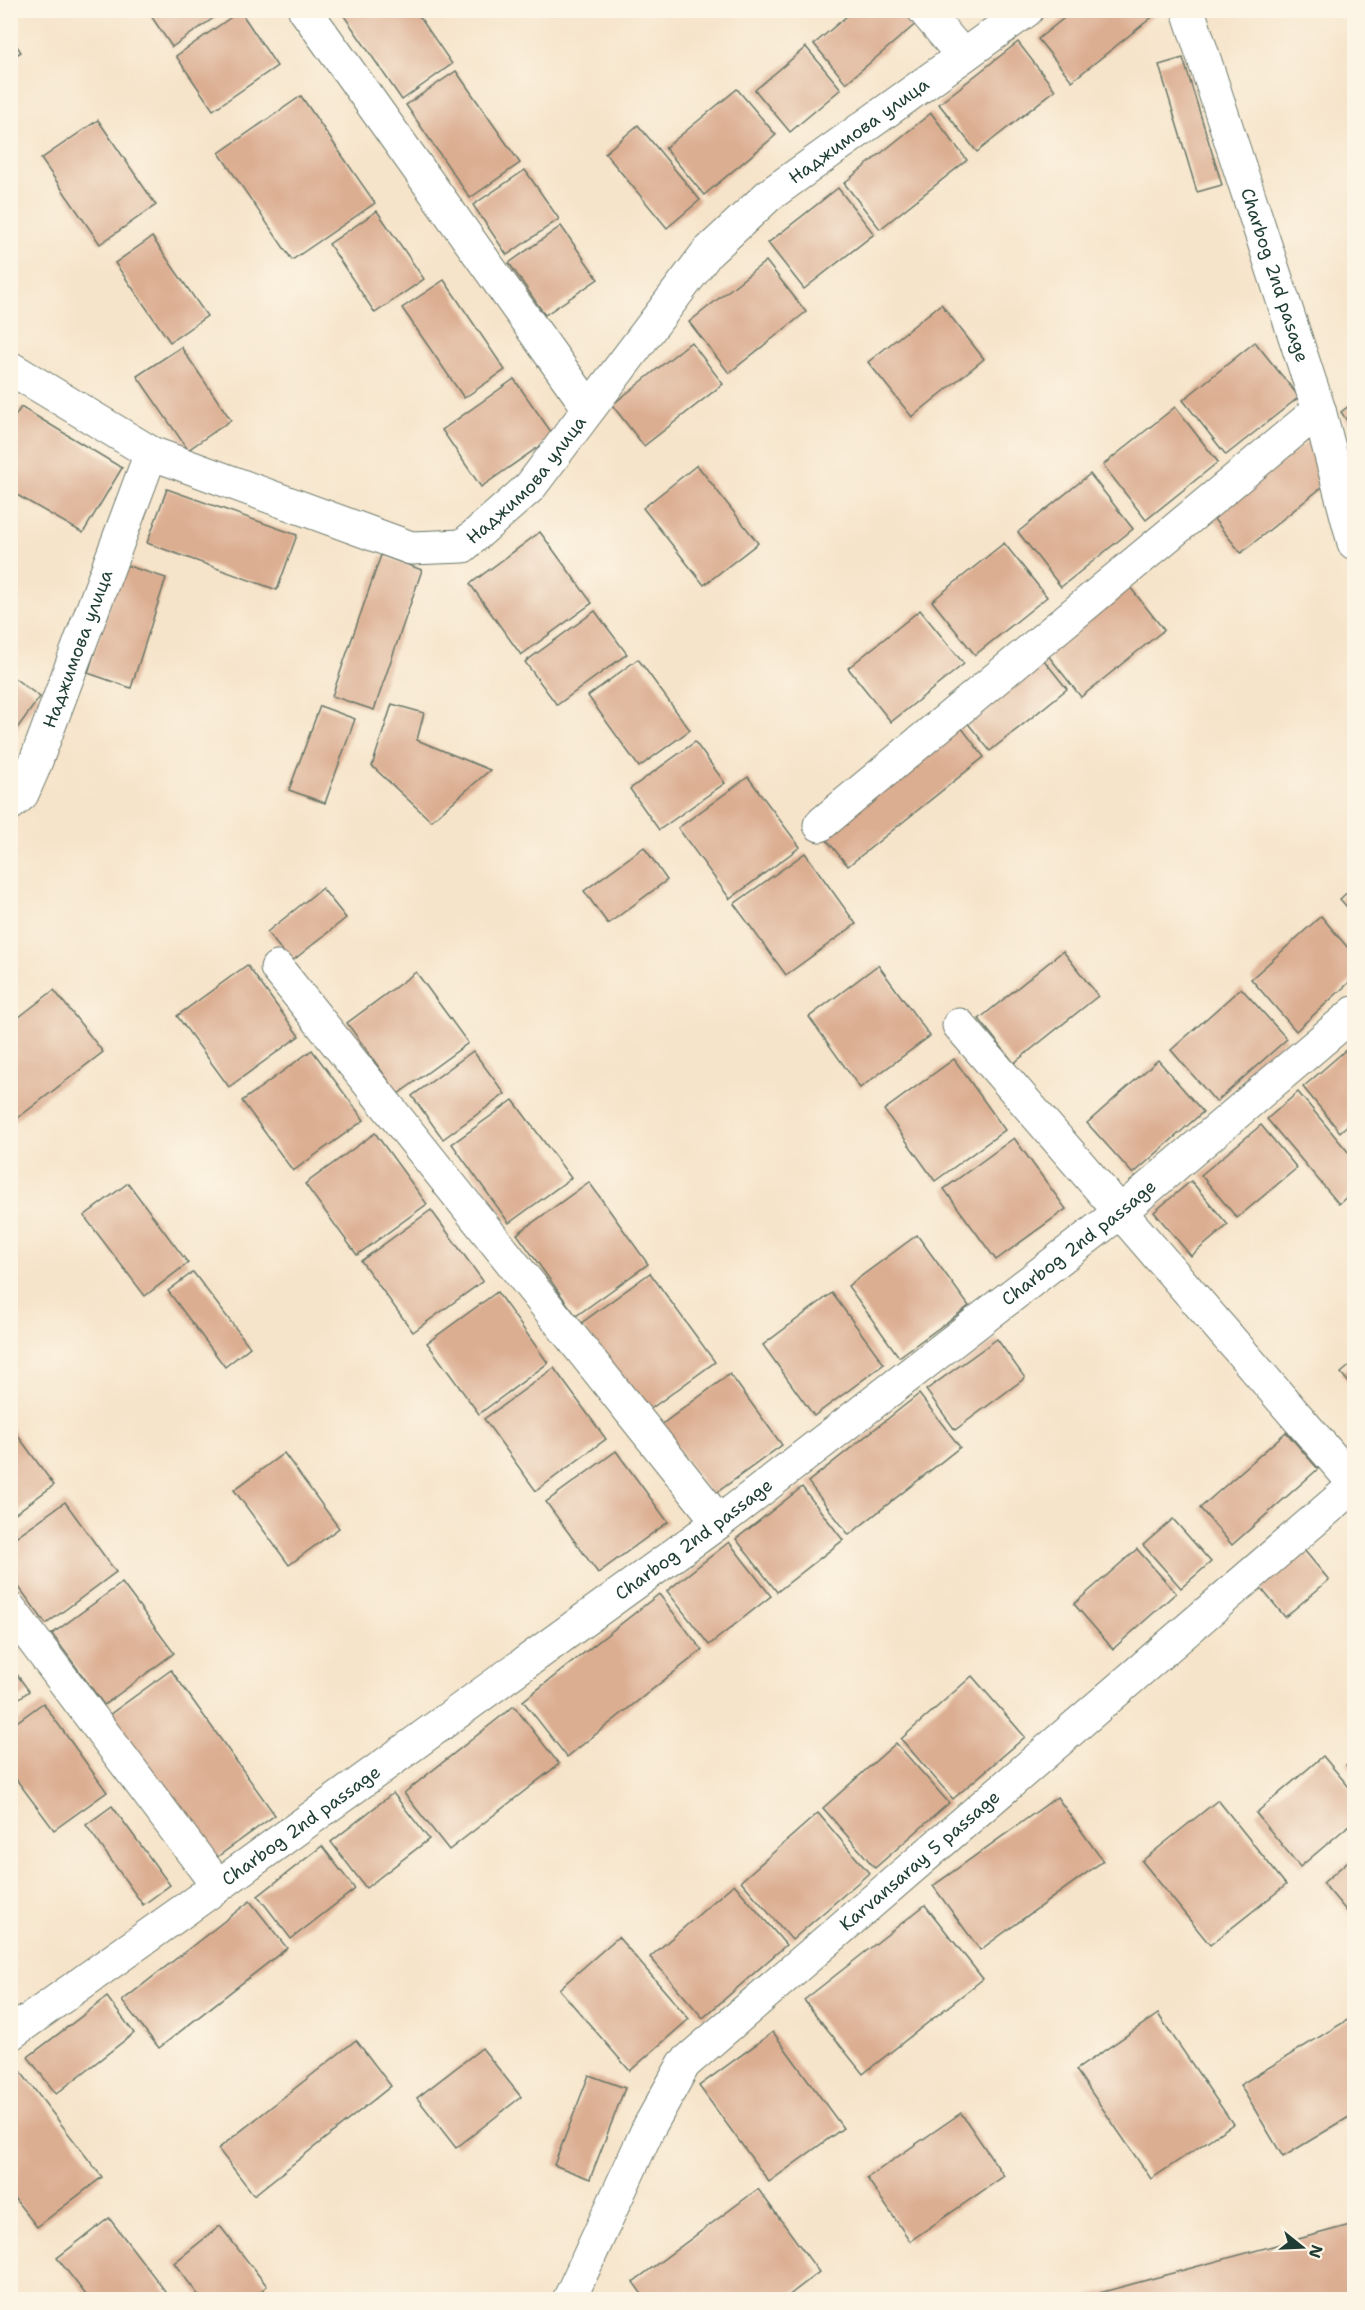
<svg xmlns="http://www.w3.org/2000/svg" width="1365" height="2310" viewBox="0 0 1365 2310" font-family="'Shantell Sans',sans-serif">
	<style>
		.building { fill: #dbad91 }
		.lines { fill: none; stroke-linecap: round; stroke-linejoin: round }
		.minor-casing { stroke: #6a7768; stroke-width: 35 }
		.minor { stroke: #fff; stroke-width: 33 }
		.labels { text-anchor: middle; stroke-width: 5; stroke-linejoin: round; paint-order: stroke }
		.street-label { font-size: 18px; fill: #1f3d34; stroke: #fcf5e5 }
	</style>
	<rect width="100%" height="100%" fill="#fcf5e5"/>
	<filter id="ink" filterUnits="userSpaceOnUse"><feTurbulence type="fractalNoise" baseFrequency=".0167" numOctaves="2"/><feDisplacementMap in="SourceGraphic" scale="12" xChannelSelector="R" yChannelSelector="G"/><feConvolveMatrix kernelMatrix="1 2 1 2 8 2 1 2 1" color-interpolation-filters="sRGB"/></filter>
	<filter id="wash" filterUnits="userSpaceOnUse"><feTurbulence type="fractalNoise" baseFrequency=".008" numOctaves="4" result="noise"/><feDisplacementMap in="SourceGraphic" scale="24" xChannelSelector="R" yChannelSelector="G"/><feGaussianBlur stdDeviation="1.35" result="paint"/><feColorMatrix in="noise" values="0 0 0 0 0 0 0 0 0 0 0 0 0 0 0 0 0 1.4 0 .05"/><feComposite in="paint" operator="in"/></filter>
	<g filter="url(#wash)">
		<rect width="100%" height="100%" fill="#f6e4ca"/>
		<g id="blocks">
			<g class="building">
				<polygon points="147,10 225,10 172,47"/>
				<polygon points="340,10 415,10 452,64 402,100"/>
				<polygon points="854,10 907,10 917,23 846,83 814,44"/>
				<polygon points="1074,10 1161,10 1072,81 1038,39"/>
				<polygon points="240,11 277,66 213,110 176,56"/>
				<polygon points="10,36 21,52 10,59"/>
				<polygon points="1018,42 1055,90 977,152 939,104"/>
				<polygon points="806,47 841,89 790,132 755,90"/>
				<polygon points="1183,58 1222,185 1197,192 1159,65"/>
				<polygon points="456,71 520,163 470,198 406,105"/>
				<polygon points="737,89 776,135 704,195 665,148"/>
				<polygon points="301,96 375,203 292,260 219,153"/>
				<polygon points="931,113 967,160 880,229 844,183"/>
				<polygon points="98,120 156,205 100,244 41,159"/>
				<polygon points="638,125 700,200 667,228 605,153"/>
				<polygon points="525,170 559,219 507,255 473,205"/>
				<polygon points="838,188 874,234 804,289 768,243"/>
				<polygon points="377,211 424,279 375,313 329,244"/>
				<polygon points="561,226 598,279 545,315 509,263"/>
				<polygon points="152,237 207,316 170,342 115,263"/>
				<polygon points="766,261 806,312 729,373 689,322"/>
				<polygon points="444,280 505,370 464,398 402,308"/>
				<polygon points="941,304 984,359 912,417 868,362"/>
				<polygon points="691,342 723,384 644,446 612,405"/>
				<polygon points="1255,342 1299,397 1226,455 1183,400"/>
				<polygon points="181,347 231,420 188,450 137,376"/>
				<polygon points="514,379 554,436 481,487 442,430"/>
				<polygon points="1354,402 1354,431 1341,412"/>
				<polygon points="21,407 122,468 83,533 10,491 10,424"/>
				<polygon points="1175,407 1218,462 1146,520 1103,465"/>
				<polygon points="1309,440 1337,475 1241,553 1213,518"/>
				<polygon points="697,465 758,543 704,585 643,508"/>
				<polygon points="1090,474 1133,529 1061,587 1018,532"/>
				<polygon points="167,489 297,535 277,590 147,543"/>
				<polygon points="540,532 592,603 521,655 470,584"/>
				<polygon points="1004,543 1047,597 975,655 932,601"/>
				<polygon points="381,555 422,570 374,710 332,696"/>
				<polygon points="122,564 166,578 131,688 88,673"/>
				<polygon points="1130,587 1164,630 1081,697 1047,654"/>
				<polygon points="920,610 964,664 891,722 848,668"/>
				<polygon points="595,611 627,654 557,705 525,662"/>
				<polygon points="1039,654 1067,689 990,751 962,716"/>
				<polygon points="638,659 690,730 639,767 588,696"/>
				<polygon points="10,675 40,697 10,738"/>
				<polygon points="392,704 424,713 417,740 490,770 431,821 372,766"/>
				<polygon points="320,706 355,719 325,803 289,790"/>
				<polygon points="958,723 984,757 848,866 821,833"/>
				<polygon points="695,742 725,783 659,830 630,789"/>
				<polygon points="748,777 800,847 730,899 678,828"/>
				<polygon points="644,847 667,880 608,924 584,891"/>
				<polygon points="805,853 856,924 786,975 734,904"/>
				<polygon points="1354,886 1354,915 1340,899"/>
				<polygon points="322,888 346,918 291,962 267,932"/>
				<polygon points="1321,916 1354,955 1354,978 1296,1031 1251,979"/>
				<polygon points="1063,951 1098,996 1014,1063 979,1019"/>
				<polygon points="247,965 299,1036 229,1087 177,1016"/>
				<polygon points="878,965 930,1036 860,1088 809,1017"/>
				<polygon points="416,972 468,1043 398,1094 347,1023"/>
				<polygon points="1241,988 1287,1039 1216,1102 1171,1050"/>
				<polygon points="54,990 103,1052 10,1124 10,1024"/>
				<polygon points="1348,1048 1354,1056 1354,1119 1340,1132 1303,1087"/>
				<polygon points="312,1050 364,1120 293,1171 242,1101"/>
				<polygon points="473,1051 505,1094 443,1139 412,1096"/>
				<polygon points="954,1059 1005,1130 935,1181 884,1110"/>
				<polygon points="1158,1060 1203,1112 1133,1174 1087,1123"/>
				<polygon points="1298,1092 1354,1159 1354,1190 1339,1204 1267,1119"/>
				<polygon points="513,1100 571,1178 509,1223 452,1144"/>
				<polygon points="1261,1125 1297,1168 1237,1218 1201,1175"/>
				<polygon points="375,1133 427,1204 357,1255 305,1184"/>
				<polygon points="1014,1138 1066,1209 996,1260 944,1189"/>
				<polygon points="1191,1181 1228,1225 1191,1256 1154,1212"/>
				<polygon points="589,1182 648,1264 576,1316 517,1234"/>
				<polygon points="128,1183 188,1263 145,1296 84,1216"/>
				<polygon points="431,1210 483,1281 413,1332 361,1261"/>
				<polygon points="917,1235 969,1306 899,1357 848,1286"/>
				<polygon points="193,1272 250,1347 225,1367 168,1291"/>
				<polygon points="650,1273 715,1362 645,1413 580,1324"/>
				<polygon points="497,1292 548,1363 479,1414 427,1343"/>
				<polygon points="832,1293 884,1364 814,1416 763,1345"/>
				<polygon points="997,1339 1025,1378 955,1430 926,1390"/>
				<polygon points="1354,1362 1354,1389 1341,1373"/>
				<polygon points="554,1368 606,1439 536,1491 484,1419"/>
				<polygon points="730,1374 782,1445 712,1496 661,1425"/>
				<polygon points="919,1394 960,1447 849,1535 808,1482"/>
				<polygon points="10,1425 54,1485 10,1517"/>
				<polygon points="1286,1432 1318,1469 1232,1545 1200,1508"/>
				<polygon points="616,1451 668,1522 598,1573 546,1502"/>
				<polygon points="284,1453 339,1528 289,1565 234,1490"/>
				<polygon points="802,1487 843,1540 777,1592 736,1539"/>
				<polygon points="65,1502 116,1572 46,1624 10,1575 10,1541"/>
				<polygon points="1173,1519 1211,1562 1181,1588 1143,1545"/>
				<polygon points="729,1542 771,1596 709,1645 667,1591"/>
				<polygon points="1137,1549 1176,1593 1113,1649 1074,1604"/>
				<polygon points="1304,1550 1329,1580 1285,1617 1260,1587"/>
				<polygon points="122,1583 174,1653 104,1705 52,1634"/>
				<polygon points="659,1594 702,1650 567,1757 523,1701"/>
				<polygon points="10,1665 29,1691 10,1705"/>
				<polygon points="171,1670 275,1815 213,1860 109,1715"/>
				<polygon points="972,1676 1025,1737 953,1799 901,1739"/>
				<polygon points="43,1703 107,1792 54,1830 10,1771 10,1727"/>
				<polygon points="514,1706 559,1764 449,1850 404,1793"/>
				<polygon points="896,1743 949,1803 875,1868 823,1808"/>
				<polygon points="1323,1756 1354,1793 1354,1821 1300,1867 1256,1813"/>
				<polygon points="1354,1757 1354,1775 1346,1765"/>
				<polygon points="393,1793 429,1839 366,1888 331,1842"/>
				<polygon points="1057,1797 1103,1861 980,1950 933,1886"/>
				<polygon points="1218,1800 1286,1885 1210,1945 1142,1861"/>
				<polygon points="112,1806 170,1885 143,1905 86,1825"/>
				<polygon points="818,1813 869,1873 792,1940 741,1881"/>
				<polygon points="322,1846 355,1889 291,1939 258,1896"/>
				<polygon points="1354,1856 1354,1920 1323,1883"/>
				<polygon points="734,1884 786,1945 703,2018 650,1957"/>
				<polygon points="250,1901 287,1948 159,2048 122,2001"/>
				<polygon points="925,1905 983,1979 863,2074 804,2000"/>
				<polygon points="618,1937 689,2019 630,2071 559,1989"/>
				<polygon points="107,1997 134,2033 56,2094 28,2057"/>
				<polygon points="1158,2014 1233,2124 1151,2179 1076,2070"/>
				<polygon points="1354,2016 1354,2114 1283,2157 1240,2085"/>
				<polygon points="773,2032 843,2128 769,2182 699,2086"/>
				<polygon points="356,2040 391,2086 254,2195 218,2149"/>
				<polygon points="482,2048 521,2097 456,2148 417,2098"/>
				<polygon points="17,2067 102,2177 37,2227 10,2193 10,2072"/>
				<polygon points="589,2075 625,2088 590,2179 554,2165"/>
				<polygon points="961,2113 1004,2176 910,2241 867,2178"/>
				<polygon points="758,2189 819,2272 783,2300 646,2300 633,2282"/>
				<polygon points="109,2218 172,2300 90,2300 57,2258"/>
				<polygon points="1354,2224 1354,2300 1077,2300 1077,2299"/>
				<polygon points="220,2226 267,2286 250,2300 202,2300 174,2263"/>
			</g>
		</g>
	</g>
	<g filter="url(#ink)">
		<use href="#blocks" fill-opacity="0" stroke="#6a7768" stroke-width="1.5"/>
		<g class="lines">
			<defs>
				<g id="minor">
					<polyline points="305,10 589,408"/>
					<polyline points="924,10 963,56"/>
					<path id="s1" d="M1188,10L1319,410L1354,543"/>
					<polyline points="10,368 151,453"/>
					<path id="s2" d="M10,804L22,794L33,769L151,453L411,548L463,546L530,487L707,253L768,196L1027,10"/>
					<polyline points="820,825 1319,410"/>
					<polyline points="277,968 719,1522"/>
					<polyline points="959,1025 1354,1483"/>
					<polyline points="10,1609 218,1886"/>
					<path id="s3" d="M10,2034L218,1886L719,1522L1120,1212L1354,1013"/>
					<path id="s4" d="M569,2300L648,2129L684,2064L1354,1486"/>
				</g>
			</defs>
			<use href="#minor" class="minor-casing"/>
			<use href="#minor" class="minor"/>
		</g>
	</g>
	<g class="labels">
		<g class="street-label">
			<text dy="6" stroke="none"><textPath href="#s2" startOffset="1287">Наджимова улица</textPath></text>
			<text dy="6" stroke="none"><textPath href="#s1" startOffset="279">Charbog 2nd pasage</textPath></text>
			<text dy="6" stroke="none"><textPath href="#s2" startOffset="801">Наджимова улица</textPath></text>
			<text dy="6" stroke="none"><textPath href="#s2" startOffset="171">Наджимова улица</textPath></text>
			<text dy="6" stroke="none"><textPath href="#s3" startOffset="1330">Charbog 2nd passage</textPath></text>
			<text dy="6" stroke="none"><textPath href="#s3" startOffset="844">Charbog 2nd passage</textPath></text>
			<text dy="6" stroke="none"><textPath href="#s3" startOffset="358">Charbog 2nd passage</textPath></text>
			<text dy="6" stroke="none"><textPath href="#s4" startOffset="574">Karvansaray 5 passage</textPath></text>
		</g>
	</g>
	<rect width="1365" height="2310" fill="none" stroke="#fcf5e5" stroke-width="36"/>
	<g transform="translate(1302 2247) rotate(108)" stroke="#fcf5e5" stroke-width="4.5" paint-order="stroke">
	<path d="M0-4.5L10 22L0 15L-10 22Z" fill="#1f3d34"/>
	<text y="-9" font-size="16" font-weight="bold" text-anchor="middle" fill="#1f3d34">N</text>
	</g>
</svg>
